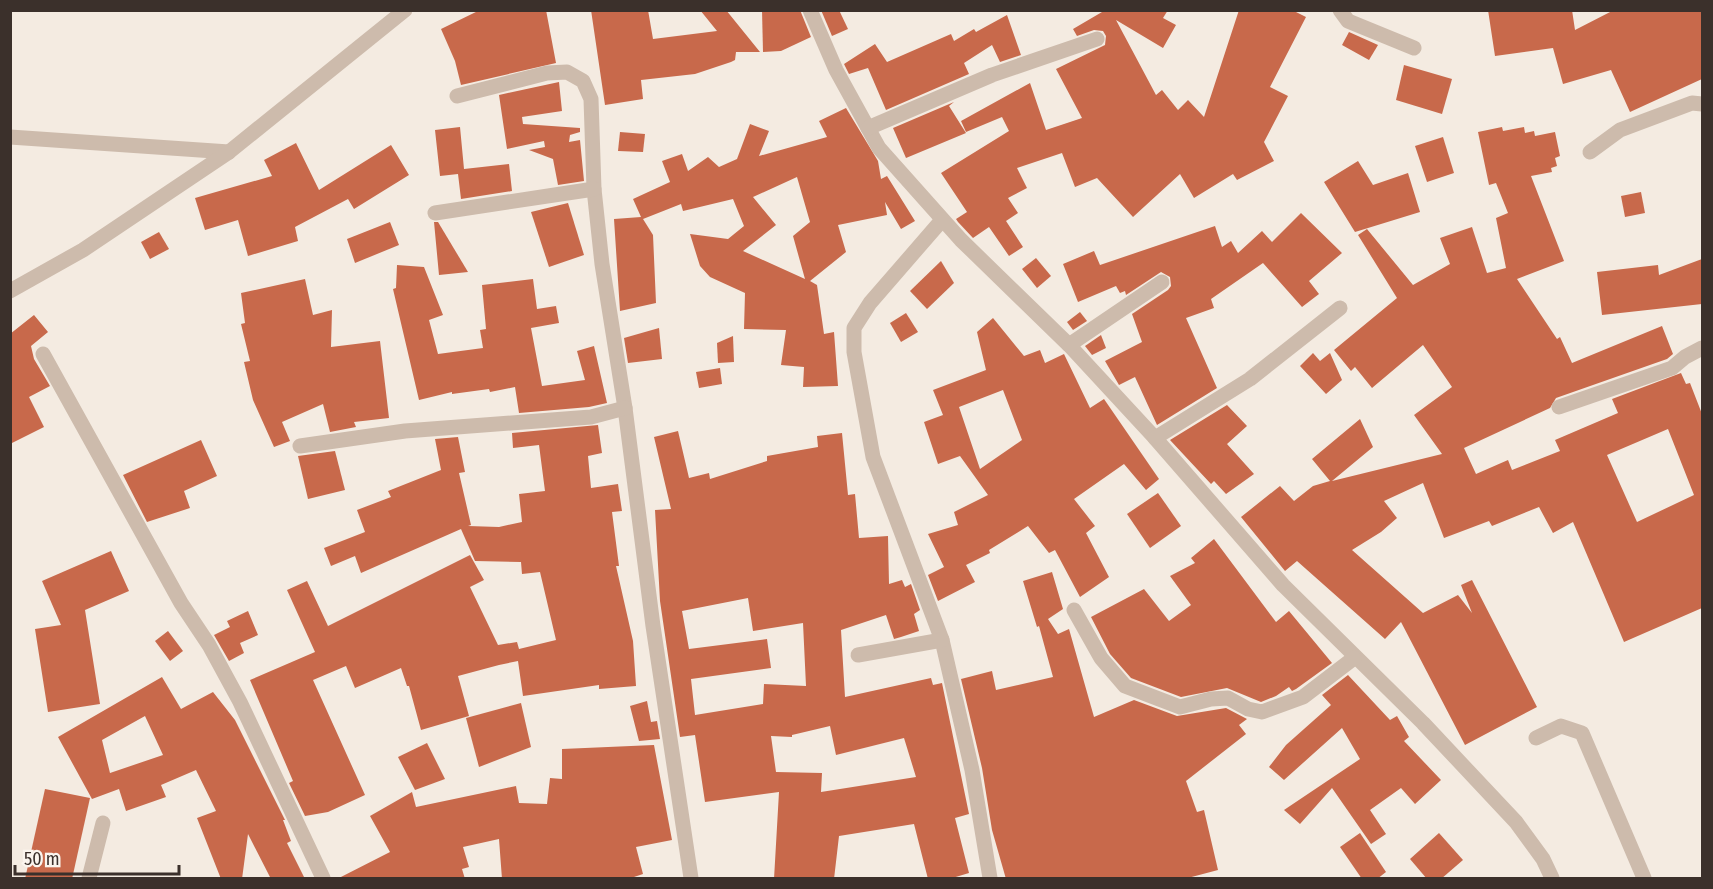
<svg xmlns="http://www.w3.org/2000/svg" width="1713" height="889" viewBox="0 0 1713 889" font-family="'Fira Sans Condensed',sans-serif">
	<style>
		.building { fill: #c8694b; fill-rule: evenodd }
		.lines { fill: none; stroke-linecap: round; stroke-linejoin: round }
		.minor { stroke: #cdbbac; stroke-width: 15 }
	</style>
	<rect width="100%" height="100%" fill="#f4ebe1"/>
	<g class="building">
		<polygon points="480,10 546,10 556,63 461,85 455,61 441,29"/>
		<polygon points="591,10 648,10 653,39 717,31 700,10 726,10 760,52 736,52 735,60 731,62 695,74 641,80 643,99 605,105"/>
		<polygon points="762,10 800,10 811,37 781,51 763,52"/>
		<polygon points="821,10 839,10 848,29 832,36"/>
		<polygon points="1099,10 1168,10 1163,18 1176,25 1163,48 1116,20 1156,95 1162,90 1178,110 1188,100 1204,117 1239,10 1292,10 1306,17 1270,87 1288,96 1264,142 1274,161 1237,180 1233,174 1194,198 1180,174 1133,217 1097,178 1075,187 1062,153 1017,168 1027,188 1008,198 1018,213 1006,221 1023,247 1009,256 989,227 973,238 958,222 956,219 967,212 941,173 1009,131 1002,117 966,132 961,121 1030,83 1046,130 1082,118 1056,69 1105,45 1106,36 1103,31 1094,30 1077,36 1073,29 1102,12"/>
		<polygon points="1488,10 1572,10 1575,30 1614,10 1702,10 1702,79 1630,112 1611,70 1563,84 1553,48 1495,56"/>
		<polygon points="1007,15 1021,55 1000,62 992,45 964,63 969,74 886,110 868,68 849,74 844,64 875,44 887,62 951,34 954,41 974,29 976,32"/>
		<polygon points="1349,32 1378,45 1369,60 1342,45"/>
		<polygon points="1404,65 1452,79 1442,114 1396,100"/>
		<polygon points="559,82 562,111 522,117 523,124 580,128 580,132 570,135 569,142 580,140 584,181 558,185 553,159 529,150 545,147 544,141 507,149 499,95"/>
		<polygon points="954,102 949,106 966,133 906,158 893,128"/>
		<path d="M846,108L878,161L881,179L887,176L915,221L901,229L885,202L887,215L838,225L846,252L810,281L817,285L824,334L834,332L838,386L803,387L804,367L781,365L786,330L744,329L745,293L710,277L700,266L690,234L728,239L744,226L733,199L683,211L681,204L643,219L653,235L656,303L620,311L614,219L641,217L633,199L670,182L662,161L682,154L688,171L708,157L719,167L737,159L750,124L769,131L759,156L827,137L819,121ZM797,177L810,222L793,236L805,279L743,251L776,225L753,197Z"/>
		<polygon points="460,127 464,169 509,164 512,191 461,199 458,174 440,176 435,130"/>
		<path d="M1502,127L1503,131L1524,127L1525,133L1534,131L1535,136L1555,132L1560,156L1555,158L1557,166L1551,168L1552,172L1531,176L1564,261L1517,279L1557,339L1560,337L1572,363L1662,326L1673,354L1667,359L1556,398L1550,408L1464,448L1476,474L1508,460L1512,470L1560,451L1555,440L1618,413L1612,399L1681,373L1686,384L1690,383L1702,414V608L1624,642L1573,522L1553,533L1539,507L1492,526L1489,521L1444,538L1423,483L1384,501L1397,518L1381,532L1352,550L1423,613L1458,595L1472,613L1461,585L1472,580L1537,707L1465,745L1401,622L1385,639L1297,561L1285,571L1241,517L1280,486L1294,501L1313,486L1330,481L1312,459L1360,419L1373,447L1332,481L1442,454L1414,415L1452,387L1423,345L1372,388L1355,367L1351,371L1334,350L1397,298L1358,235L1367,229L1413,285L1450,264L1440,238L1472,227L1487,273L1506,268L1496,218L1508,213L1496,183L1489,185L1478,132ZM1668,429L1694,495L1637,522L1607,455Z"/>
		<polygon points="620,132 645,134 643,152 618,151"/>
		<polygon points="1443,137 1454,173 1427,182 1415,146"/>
		<polygon points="296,143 319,190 391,145 409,175 354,209 348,199 295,227 298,241 248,256 238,220 205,230 195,198 272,176 264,160"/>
		<polygon points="1358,161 1373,185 1408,173 1420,212 1355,232 1324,182"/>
		<polygon points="1641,192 1645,213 1625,217 1621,196"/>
		<polygon points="568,203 584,255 549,267 531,212"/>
		<polygon points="1301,213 1342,253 1309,281 1319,294 1302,307 1263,263 1211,299 1214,308 1186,318 1217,388 1157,425 1135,377 1119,385 1105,361 1142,342 1132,314 1168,290 1171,286 1170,277 1161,272 1126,295 1125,291 1120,293 1116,286 1078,302 1063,264 1094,251 1100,265 1215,226 1222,247 1231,241 1238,253 1262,231 1272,242"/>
		<polygon points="390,222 399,245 355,263 347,239"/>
		<polygon points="434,222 438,222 468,272 439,275"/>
		<polygon points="159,232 169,249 150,259 141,242"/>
		<polygon points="1036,258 1051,276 1037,288 1022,269"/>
		<polygon points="1702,259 1702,304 1602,315 1597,272 1658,265 1659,275"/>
		<polygon points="941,261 954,283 927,309 910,291"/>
		<polygon points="397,265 424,267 443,315 429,320 438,354 483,348 480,330 486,329 482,285 533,279 537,309 556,306 559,323 531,328 542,386 585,380 577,351 594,346 607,403 589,407 519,413 515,387 490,392 489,389 452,394 452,392 419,400 393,289 396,288"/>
		<polygon points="305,279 313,315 332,310 331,347 380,341 389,418 354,422 356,427 330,432 323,404 282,422 290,441 274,447 253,400 244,362 250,361 241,324 245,323 241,293"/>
		<polygon points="1080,312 1087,321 1073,330 1067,322"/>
		<polygon points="906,313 918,332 901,342 890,323"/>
		<polygon points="34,315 48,332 31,346 34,359 50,386 29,397 44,427 10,444 10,334"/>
		<path d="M993,318L1024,356L1040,350L1045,363L1064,354L1090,408L1104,399L1159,479L1146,490L1124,464L1074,499L1095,526L1086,533L1109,577L1080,597L1055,550L1049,553L1028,526L989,550L990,553L966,565L975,582L938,601L928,575L944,567L928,534L958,525L954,512L988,495L960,456L938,464L924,422L943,415L933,390L986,370L977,332ZM1003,390L1022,440L980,469L959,407Z"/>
		<polygon points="659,328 662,359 628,363 624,338"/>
		<polygon points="1101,335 1106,348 1092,355 1085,346"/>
		<polygon points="733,336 734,362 718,363 717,343"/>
		<polygon points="1313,353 1320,361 1330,353 1342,380 1326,394 1300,366"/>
		<polygon points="720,368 722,384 699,388 696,372"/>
		<polygon points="1227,405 1247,426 1227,444 1254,474 1226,494 1214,481 1211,484 1170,440"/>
		<polygon points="598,425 602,453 588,456 591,488 618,484 622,511 612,512 619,566 616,566 633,641 636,686 599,689 599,685 523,696 518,661 499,665 458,676 469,716 421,730 409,686 407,686 401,668 355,688 346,666 313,680 365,795 328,812 305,816 289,783 293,781 250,680 315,652 287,590 307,581 328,626 470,555 484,580 470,587 498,645 517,642 519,649 556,640 540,572 522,574 521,562 475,561 461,529 361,573 355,556 331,566 324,548 365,532 357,510 391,497 388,491 441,470 435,439 458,437 465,472 459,473 471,525 468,526 499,527 522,522 519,494 545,491 539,445 513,448 512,433"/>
		<path d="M678,431L689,478L709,473L710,479L767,461V456L818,447L817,436L842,433L848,495L855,494L859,538L888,536L889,584L902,580L905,587L911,584L920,610L914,614L919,631L901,637L894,639L886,615L841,630L845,697L931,678L933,685L942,683L969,814L955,818L969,873L949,879H928L914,824L839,836L834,879H774L779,792L705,802L695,735L680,737L660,601L655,510L671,509L654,437ZM748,598L753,631L803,623L806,686L764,684L763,704L695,715L691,679L771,668L767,639L689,649L682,611ZM830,726L836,755L904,738L916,777L821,792L822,773L776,772L771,736L792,737V735Z"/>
		<polygon points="201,440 217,476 184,491 190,508 147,522 123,475"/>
		<polygon points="335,451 345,490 308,499 298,456"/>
		<polygon points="1158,493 1181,526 1150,548 1127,514"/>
		<polygon points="1214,539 1276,622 1289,611 1332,663 1296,689 1292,691 1289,687 1276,696 1261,702 1227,688 1181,697 1131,678 1110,654 1091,617 1144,589 1169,621 1191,605 1170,576 1195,563 1191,558"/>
		<polygon points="111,551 129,591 85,610 100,704 48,712 35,629 61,625 42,581"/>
		<polygon points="1052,572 1063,609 1048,619 1058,634 1069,629 1094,717 1134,700 1177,716 1226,708 1247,719 1239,725 1246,734 1186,781 1197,812 1204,810 1218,870 1184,879 1006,879 992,830 982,768 961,679 992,671 996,690 1053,677 1039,626 1037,627 1023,581"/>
		<polygon points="248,611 258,635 240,643 244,653 229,661 214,635 230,627 227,621"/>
		<polygon points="168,631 183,651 170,661 155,641"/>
		<polygon points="1348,675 1390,720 1397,716 1409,737 1404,741 1441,780 1415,804 1401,788 1370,810 1386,834 1371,844 1332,788 1300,824 1284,810 1360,759 1342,728 1284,780 1269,767 1286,745 1331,705 1322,695"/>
		<path d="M162,677L181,709L213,692L235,720L285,820H283L291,841L287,843L305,879H271L248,834L242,879H221L197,818L216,811L196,770L161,785L166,797L126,811L119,789L92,799L58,737ZM145,716L163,755L110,773L102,740Z"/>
		<polygon points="647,701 651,722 657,721 660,739 639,741 630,706"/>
		<polygon points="521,703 531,747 479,767 466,718"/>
		<polygon points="427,743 445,779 415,790 398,757"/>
		<polygon points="654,745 672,840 636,847 643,874 628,879 502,879 499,839 463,847 469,867 462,869 465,879 337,879 390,852 370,816 412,792 416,807 516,786 519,803 547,804 550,778 562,779 562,749"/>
		<polygon points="45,789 90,798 72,879 25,879"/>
		<polygon points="1360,833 1386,872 1377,879 1362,879 1340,847"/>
		<polygon points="1439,833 1463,860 1441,879 1427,879 1410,859"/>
	</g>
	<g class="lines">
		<g class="minor">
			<polyline points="810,10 836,70 879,148 961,240 1069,345 1155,438 1283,585 1423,723 1516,822 1543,859 1552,878"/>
			<polyline points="1340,10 1348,21 1414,48"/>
			<polyline points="457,96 547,73 567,72 583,81 591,99 594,189 602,264 625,408 653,626 691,878"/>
			<polyline points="868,128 992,75 1097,39"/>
			<polyline points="10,137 229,152"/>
			<polyline points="1590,152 1620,130 1692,103 1702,104"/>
			<polyline points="435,213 594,189"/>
			<polyline points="942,220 870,303 854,328 854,352 873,457 942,640 972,770 990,878"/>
			<polyline points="10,291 83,250 229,152 405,10"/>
			<polyline points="1069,345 1162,282"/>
			<polyline points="43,354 181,603 209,645 240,702 323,878"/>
			<polyline points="1559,407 1672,368 1685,357 1702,348"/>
			<polyline points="1155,438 1250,379 1340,308"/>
			<polyline points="300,446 405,431 591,417 625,408"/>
			<polyline points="1074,610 1101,658 1125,686 1180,707 1211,699 1228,698 1248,709 1262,712 1303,697 1354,658"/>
			<polyline points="858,655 942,640"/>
			<polyline points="1536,738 1561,726 1582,733 1644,878"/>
			<polyline points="89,878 103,823"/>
		</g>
	</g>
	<rect width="1713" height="889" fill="none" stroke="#3b302b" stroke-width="24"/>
	<path d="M15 865v9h164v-9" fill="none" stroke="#3b302b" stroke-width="3"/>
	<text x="24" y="865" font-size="18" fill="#3b302b" stroke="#fbf5ee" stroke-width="4.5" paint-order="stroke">50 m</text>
</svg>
